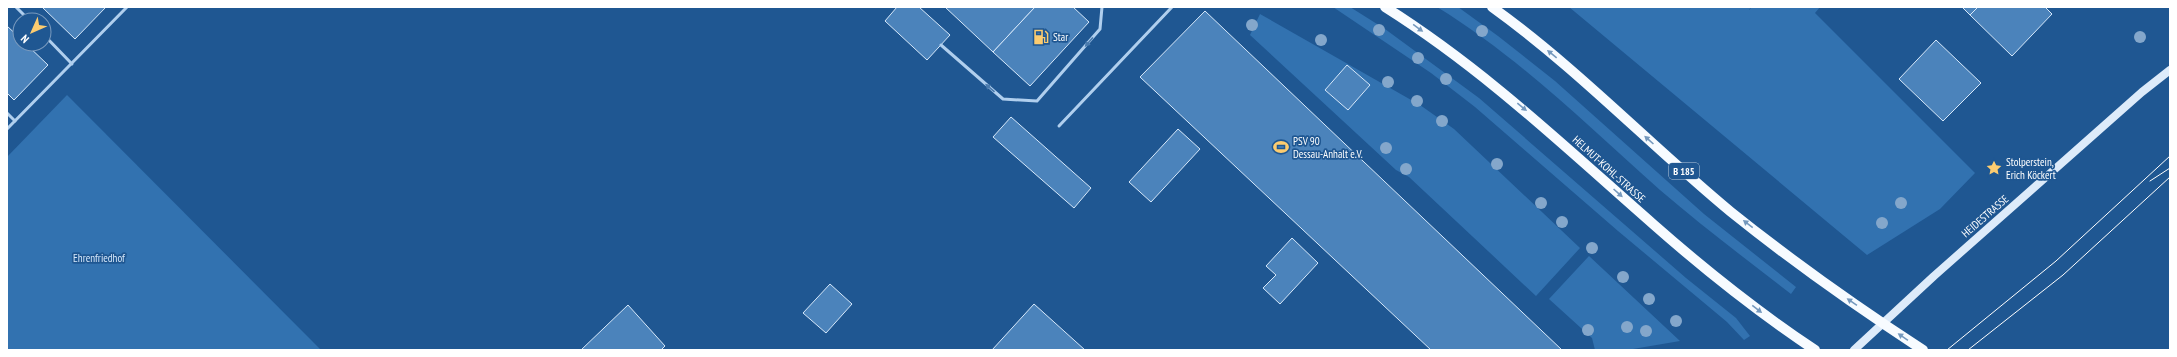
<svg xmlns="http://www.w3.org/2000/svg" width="2177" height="357" viewBox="0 0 2177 357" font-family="'PT Sans Narrow',sans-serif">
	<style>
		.green { fill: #3272b0 }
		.building { fill: #4b83bb; stroke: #d6e8fa }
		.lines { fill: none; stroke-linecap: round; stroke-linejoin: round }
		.lane { stroke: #b0cfee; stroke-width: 3 }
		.secondary { stroke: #ddebfa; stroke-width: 8 }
		.primary { stroke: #f7fbff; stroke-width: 10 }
		.tram { stroke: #fff; stroke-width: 1 }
		.tree { fill: #84a7cb }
		.oneway { fill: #7599be }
		.oneway2 { fill: #4a7bae }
		.labels { text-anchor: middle; stroke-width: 3.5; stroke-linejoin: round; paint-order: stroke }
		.shield { fill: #1f5792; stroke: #bccdde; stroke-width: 1 }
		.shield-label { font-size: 10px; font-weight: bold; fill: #fff }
		.poi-label { font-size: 11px; fill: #fff; stroke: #1f5792; text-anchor: start }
		.street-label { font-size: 11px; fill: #fff; stroke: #1f5792 }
		.park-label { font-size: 11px; fill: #d6e8fa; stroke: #1f5792 }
	</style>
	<rect width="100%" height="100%" fill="#1f5792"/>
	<g class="green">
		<polygon points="1333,7 1350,7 1385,29 1479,98 1686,278 1736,318 1750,336 1744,340 1727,322 1618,231 1475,107 1431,73"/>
		<path d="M1437,7H1458L1498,36L1555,81L1704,214L1796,287L1791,294C1747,260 1702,226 1660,190C1588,126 1520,58 1437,7Z"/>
		<polygon points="1569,7 1751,7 1749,10 1752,7 1820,7 1815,13 1975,173 1940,209 1867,255"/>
		<polygon points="1260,14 1420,105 1454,129 1580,248 1536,296 1409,177 1396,170 1250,35"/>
		<polygon points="67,95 321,350 7,350 7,157"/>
		<polygon points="1589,256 1680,341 1627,350 1595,350 1592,338 1549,299"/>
	</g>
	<g class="building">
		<polygon points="42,7 106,7 75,39"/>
		<polygon points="897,7 919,7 950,35 927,60 885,21"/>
		<polygon points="945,7 1035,7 993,52"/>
		<polygon points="1035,7 1073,7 1089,22 1030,86 993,52"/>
		<polygon points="1962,7 1978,7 1970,15"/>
		<polygon points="1978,7 2045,7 2052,14 2012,56 1970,15"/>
		<polygon points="1205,11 1285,87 1562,350 1431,350 1140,77"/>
		<polygon points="7,26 20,38 20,44 26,44 48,65 14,100 7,93"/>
		<polygon points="1936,40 1981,83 1943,121 1899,79"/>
		<polygon points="1347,65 1370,85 1348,110 1325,90"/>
		<polygon points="1011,117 1091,188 1074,208 993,137"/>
		<polygon points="1178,129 1200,149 1151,202 1129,182"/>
		<polygon points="1292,238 1318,263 1280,304 1263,288 1276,275 1266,266"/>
		<polygon points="830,284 852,304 826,333 803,313"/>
		<polygon points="1034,304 1085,350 992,350"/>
		<polygon points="628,305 665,346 661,350 581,350"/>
	</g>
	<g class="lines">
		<g class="lane">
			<polyline points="16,7 29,20"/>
			<polyline points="44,35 72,64"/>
			<polyline points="941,45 1003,99 1037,101 1100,29 1102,7"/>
			<polyline points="7,113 15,121"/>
			<polyline points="1059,126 1172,7"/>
			<polyline points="7,129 127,7"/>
		</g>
		<polyline class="secondary" points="1854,350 1934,276 2142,92 2170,70"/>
		<g class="primary">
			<path d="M1385,7C1485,70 1565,147 1653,224C1704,269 1758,312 1815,350"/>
			<path d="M1492,7C1577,68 1650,145 1731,212C1792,261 1857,307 1923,350"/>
		</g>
		<g class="tram">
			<polyline points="2150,181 2170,168"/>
			<polyline points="1947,350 2056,261 2170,156"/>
			<polyline points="1968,350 2063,275 2170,177"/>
		</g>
	</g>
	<g class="tree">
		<circle cx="1252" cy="25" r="6"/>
		<circle cx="1379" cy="30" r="6"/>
		<circle cx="1482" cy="31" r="6"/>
		<circle cx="2140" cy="37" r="6"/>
		<circle cx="1321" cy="40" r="6"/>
		<circle cx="1418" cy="58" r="6"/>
		<circle cx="1446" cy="79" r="6"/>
		<circle cx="1388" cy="82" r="6"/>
		<circle cx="1417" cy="101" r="6"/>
		<circle cx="1442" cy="121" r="6"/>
		<circle cx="1386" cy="148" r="6"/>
		<circle cx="1497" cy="164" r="6"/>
		<circle cx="1406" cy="169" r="6"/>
		<circle cx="1541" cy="203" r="6"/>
		<circle cx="1901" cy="203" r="6"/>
		<circle cx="1562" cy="222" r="6"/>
		<circle cx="1882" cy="223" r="6"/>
		<circle cx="1592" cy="248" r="6"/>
		<circle cx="1623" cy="277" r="6"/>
		<circle cx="1649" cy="299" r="6"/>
		<circle cx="1676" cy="321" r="6"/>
		<circle cx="1627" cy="327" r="6"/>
		<circle cx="1588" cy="330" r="6"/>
		<circle cx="1646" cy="331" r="6"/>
	</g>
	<defs><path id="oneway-solid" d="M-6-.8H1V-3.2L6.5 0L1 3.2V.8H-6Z"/></defs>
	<g class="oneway">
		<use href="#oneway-solid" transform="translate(1418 28) rotate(36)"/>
		<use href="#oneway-solid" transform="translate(1552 54) rotate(-141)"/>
		<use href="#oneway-solid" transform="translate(1522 107) rotate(39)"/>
		<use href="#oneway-solid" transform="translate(1649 140) rotate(-138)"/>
		<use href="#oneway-solid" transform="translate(1618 193) rotate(42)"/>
		<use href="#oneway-solid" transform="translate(1748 224) rotate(-142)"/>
		<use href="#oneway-solid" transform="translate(1852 302) rotate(-146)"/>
		<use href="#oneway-solid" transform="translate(1757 309) rotate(38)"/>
		<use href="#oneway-solid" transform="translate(1903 337) rotate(-146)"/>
	</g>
	<g class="oneway2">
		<use href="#oneway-solid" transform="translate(1089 42) rotate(131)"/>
		<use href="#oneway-solid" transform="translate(990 88) rotate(-139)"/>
	</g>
	<defs>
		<symbol id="fuel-bare" viewBox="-9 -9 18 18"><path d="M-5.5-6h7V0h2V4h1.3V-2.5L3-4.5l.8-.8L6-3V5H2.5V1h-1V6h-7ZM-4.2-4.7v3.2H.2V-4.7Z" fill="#fccc70" stroke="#1f5792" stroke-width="2.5" paint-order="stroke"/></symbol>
		<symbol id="stadium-bare" viewBox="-9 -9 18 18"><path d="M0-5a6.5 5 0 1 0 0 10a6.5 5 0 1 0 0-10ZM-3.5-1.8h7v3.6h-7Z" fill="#fccc70" stroke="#1f5792" stroke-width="2.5" paint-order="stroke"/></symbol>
		<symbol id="sight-bare" viewBox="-9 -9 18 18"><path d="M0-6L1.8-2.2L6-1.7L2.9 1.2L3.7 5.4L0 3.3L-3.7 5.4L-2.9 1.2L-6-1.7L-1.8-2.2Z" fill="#fccc70" stroke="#1f5792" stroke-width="2.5" paint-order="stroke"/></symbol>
	</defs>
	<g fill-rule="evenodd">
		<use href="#fuel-bare" x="1030" y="26" width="22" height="22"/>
		<use href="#stadium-bare" x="1270" y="136" width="22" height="22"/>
		<use href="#sight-bare" x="1983" y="157" width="22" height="22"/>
	</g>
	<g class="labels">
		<rect class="shield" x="1669" y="163" width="30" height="16" rx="3"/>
		<g class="shield-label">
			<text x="1684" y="175">B 185</text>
		</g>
		<g class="poi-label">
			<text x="1053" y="41">Star</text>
			<text x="1293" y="145">PSV 90<tspan x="1293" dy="13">Dessau-Anhalt e.V.</tspan></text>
			<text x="2006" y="166">Stolperstein,<tspan x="2006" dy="13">Erich Köckert</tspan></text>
		</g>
		<g class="street-label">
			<text transform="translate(1609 169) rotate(42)" y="4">HELMUT-KOHL-STRASSE</text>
			<text transform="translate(1985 216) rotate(-41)" y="4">HEIDESTRASSE</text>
		</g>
		<g class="park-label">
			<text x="99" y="262">Ehrenfriedhof</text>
		</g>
	</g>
	<rect width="2177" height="357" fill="none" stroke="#ffffff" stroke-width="16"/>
	<g transform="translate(32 32) rotate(225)"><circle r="19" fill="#1f5792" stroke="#799abe"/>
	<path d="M0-3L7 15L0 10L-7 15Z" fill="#fccc70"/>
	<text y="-6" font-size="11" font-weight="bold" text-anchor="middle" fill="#ffffff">N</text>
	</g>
</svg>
